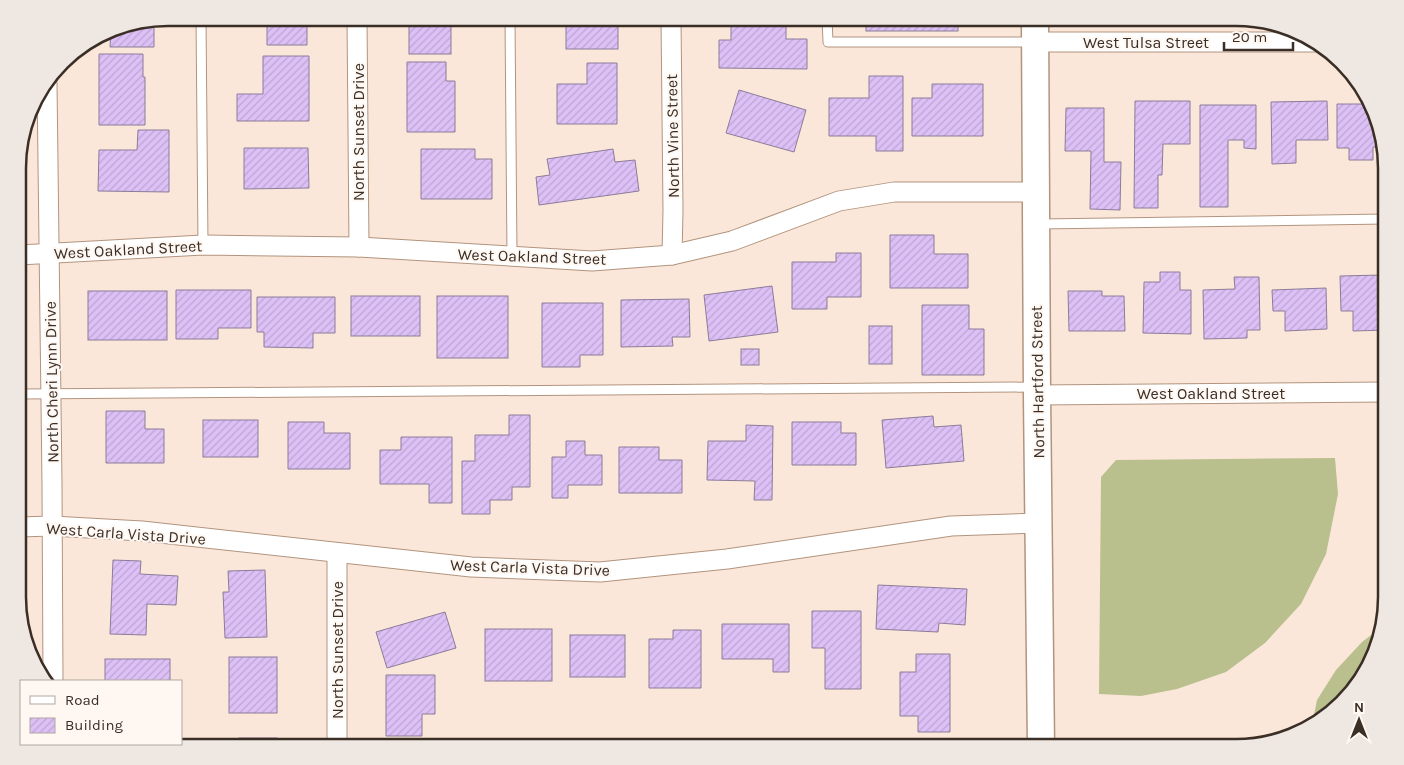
<svg xmlns="http://www.w3.org/2000/svg" width="1404" height="765" viewBox="0 0 1404 765" font-family="Karla,sans-serif">
	<style>
		.grass { fill: #b9c08d }
		.building { fill: url(#building-hatch); stroke: #8b7c99 }
		.lines { fill: none; stroke-linecap: round; stroke-linejoin: round }
		.lane-casing { stroke: #b2947e; stroke-width: 11 }
		.street-casing { stroke: #b2947e; stroke-width: 21 }
		.secondary-casing { stroke: #b2947e; stroke-width: 29 }
		.lane { stroke: #fff; stroke-width: 9 }
		.street { stroke: #fff; stroke-width: 19 }
		.secondary { stroke: #fff; stroke-width: 26 }
		.labels { text-anchor: middle; stroke-width: 4; stroke-linejoin: round; paint-order: stroke }
		.street-label { font-size: 16px; fill: #3a2e25; stroke: #fef7f2 }
		.rim { fill: none; stroke: #3a2e25; stroke-width: 2.5 }
	</style>
	<defs>
		<pattern id="building-hatch" width="6" height="6" patternUnits="userSpaceOnUse" patternTransform="scale(1.25)"><rect width="6" height="6" fill="#dcc0f6"/><path d="M-1 1l2-2M0 6l6-6M5 7l2-2" fill="none" stroke="#bea5d3"/></pattern>
	</defs>
	<rect width="100%" height="100%" fill="#fbe7d9"/>
	<g class="grass">
		<polygon points="1335,458 1338,494 1326,554 1301,604 1265,643 1226,672 1177,689 1141,696 1099,694 1101,477 1116,460"/>
		<polygon points="1379,629 1366,672 1319,722 1312,725 1317,700 1336,670 1362,642"/>
	</g>
	<g class="building">
		<polygon points="251,18 307,18 307,45 267,45 267,26 251,26"/>
		<rect x="409" y="18" width="42" height="36"/>
		<rect x="566" y="18" width="52" height="31"/>
		<polygon points="731,18 786,18 786,39 807,39 807,69 719,68 719,40 731,40"/>
		<rect x="866" y="18" width="92" height="13"/>
		<polygon points="154,20 154,47 110,47 111,29"/>
		<polygon points="99,54 143,54 143,77 145,77 145,125 99,125"/>
		<polygon points="263,56 309,56 309,121 237,121 237,94 263,94"/>
		<polygon points="407,62 446,62 446,81 455,81 455,132 407,132"/>
		<polygon points="587,63 617,63 617,124 557,124 557,84 587,84"/>
		<polygon points="869,76 903,76 903,151 876,151 876,136 829,136 829,98 869,98"/>
		<polygon points="932,84 983,84 983,136 912,136 912,98 932,98"/>
		<polygon points="739,90 806,110 794,152 726,133"/>
		<polygon points="1135,101 1190,101 1190,144 1163,144 1162,175 1158,175 1158,208 1134,208"/>
		<polygon points="1327,101 1328,140 1296,140 1296,163 1272,164 1271,102"/>
		<polygon points="1337,104 1368,104 1382,147 1373,147 1373,160 1349,160 1349,148 1337,148"/>
		<polygon points="1200,105 1256,105 1256,149 1244,148 1244,140 1228,140 1228,207 1200,207"/>
		<polygon points="1066,108 1104,108 1104,162 1121,162 1120,210 1090,209 1091,151 1065,151"/>
		<polygon points="138,130 169,130 169,192 98,191 99,150 137,150"/>
		<polygon points="244,148 308,148 309,188 244,189"/>
		<polygon points="421,149 475,149 475,159 492,159 492,199 421,199"/>
		<polygon points="613,149 615,162 635,160 639,191 539,205 536,177 550,175 547,159"/>
		<polygon points="890,235 934,235 934,254 968,254 968,288 890,288"/>
		<polygon points="836,253 861,253 861,297 827,297 827,309 792,309 792,262 836,262"/>
		<polygon points="1160,272 1180,272 1180,290 1191,290 1191,334 1143,333 1144,282 1160,282"/>
		<polygon points="1382,275 1382,288 1386,288 1386,330 1353,331 1353,311 1341,311 1340,276"/>
		<polygon points="1234,277 1259,277 1260,330 1247,330 1247,338 1204,339 1203,290 1235,289"/>
		<polygon points="772,286 778,332 709,341 704,295"/>
		<polygon points="1326,288 1327,329 1285,331 1285,311 1273,311 1272,290"/>
		<polygon points="176,290 251,290 251,328 218,328 218,339 176,339"/>
		<rect x="88" y="291" width="79" height="49"/>
		<polygon points="1068,291 1102,291 1102,296 1124,296 1125,331 1069,331"/>
		<rect x="351" y="296" width="69" height="40"/>
		<rect x="437" y="296" width="71" height="62"/>
		<polygon points="257,297 335,297 335,333 313,333 313,348 264,347 264,332 257,332"/>
		<polygon points="689,299 690,337 672,337 673,346 621,347 621,300"/>
		<polygon points="542,303 603,303 603,355 580,355 580,367 542,367"/>
		<polygon points="922,305 969,305 969,329 984,329 984,375 922,375"/>
		<rect x="869" y="326" width="23" height="38"/>
		<rect x="741" y="349" width="18" height="16"/>
		<polygon points="106,411 145,411 145,429 164,429 164,463 106,463"/>
		<polygon points="509,415 530,415 530,487 512,487 512,500 490,500 490,514 462,514 462,461 475,461 475,435 509,435"/>
		<polygon points="933,416 934,427 961,425 964,461 886,468 882,420"/>
		<rect x="203" y="420" width="55" height="37"/>
		<polygon points="288,422 324,422 324,433 350,433 350,469 288,469"/>
		<polygon points="792,422 841,422 841,433 856,433 856,465 792,465"/>
		<polygon points="746,425 773,426 772,500 754,500 755,481 707,480 708,441 746,441"/>
		<polygon points="401,437 452,437 452,503 429,503 429,484 380,484 380,450 401,450"/>
		<polygon points="566,441 585,441 585,455 602,455 602,485 568,485 568,498 552,498 552,457 566,457"/>
		<polygon points="619,447 659,447 659,460 682,460 682,493 619,493"/>
		<polygon points="113,560 141,561 140,574 178,576 176,605 147,604 146,635 110,634"/>
		<polygon points="265,570 267,637 225,638 223,592 229,592 228,571"/>
		<polygon points="878,585 967,589 965,625 939,623 938,632 876,629"/>
		<polygon points="812,611 861,611 861,689 825,689 825,648 812,648"/>
		<polygon points="445,612 456,648 387,668 376,632"/>
		<polygon points="722,624 789,624 789,672 773,672 773,659 722,659"/>
		<rect x="485" y="629" width="67" height="52"/>
		<polygon points="673,630 701,630 701,688 649,688 649,639 673,639"/>
		<rect x="570" y="635" width="55" height="42"/>
		<polygon points="916,654 950,654 950,732 918,732 918,716 900,716 900,672 916,672"/>
		<rect x="229" y="657" width="48" height="56"/>
		<rect x="105" y="659" width="65" height="22"/>
		<polygon points="386,675 435,675 435,714 422,714 422,736 386,736"/>
		<rect x="239" y="738" width="38" height="9"/>
		<polygon points="739,743 739,747 666,747 666,744"/>
		<polygon points="598,744 598,747 570,747 570,745"/>
	</g>
	<g class="lines">
		<defs>
			<g id="lane">
				<polyline points="201,18 203,245"/>
				<polyline points="510,18 512,256"/>
				<polyline points="827,18 828,42 1032,42"/>
				<polyline points="1039,224 1386,219"/>
				<polyline points="19,394 1036,387"/>
			</g>
			<g id="street">
				<polyline points="357,18 359,247"/>
				<polyline points="671,18 673,211 672,255"/>
				<polyline points="1035,42 1316,42"/>
				<polyline points="47,83 52,484 53,681"/>
				<polyline points="19,255 203,245 359,247 592,261 672,255 732,241 839,201 894,192 1037,192"/>
				<polyline points="1037,395 1386,392"/>
				<polyline points="19,527 52,526 142,531 471,567 600,572 727,559 951,526 1039,523"/>
				<polyline points="337,747 337,553"/>
			</g>
			<polyline id="secondary" points="1035,18 1037,395 1041,747"/>
		</defs>
		<use href="#lane" class="lane-casing"/>
		<use href="#street" class="street-casing"/>
		<use href="#secondary" class="secondary-casing"/>
		<use href="#lane" class="lane"/>
		<use href="#street" class="street"/>
		<use href="#secondary" class="secondary"/>
	</g>
	<g class="labels">
		<g class="street-label">
			<text x="1146" y="48">West Tulsa Street</text>
			<text transform="translate(358 132) rotate(-90)" y="6">North Sunset Drive</text>
			<text transform="translate(672 136) rotate(-91)" y="6">North Vine Street</text>
			<text transform="translate(128 249) rotate(-3)" y="6">West Oakland Street</text>
			<text transform="translate(532 256) rotate(2)" y="6">West Oakland Street</text>
			<text transform="translate(51 382) rotate(-91)" y="6">North Cheri Lynn Drive</text>
			<text transform="translate(1037 382) rotate(-91)" y="6">North Hartford Street</text>
			<text x="1211" y="399">West Oakland Street</text>
			<text transform="translate(126 533) rotate(4)" y="6">West Carla Vista Drive</text>
			<text transform="translate(530 567) rotate(2)" y="6">West Carla Vista Drive</text>
			<text transform="translate(337 650) rotate(-90)" y="6">North Sunset Drive</text>
		</g>
	</g>
	<path d="M0 0H1404V765H0ZM168 26H1236A142 142 0 0 1 1378 168V597A142 142 0 0 1 1236 739H168A142 142 0 0 1 26 597V168A142 142 0 0 1 168 26Z" fill="#eee7e2" fill-rule="evenodd"/>
	<path class="rim" d="M168 26H1236A142 142 0 0 1 1378 168V597A142 142 0 0 1 1236 739H168A142 142 0 0 1 26 597V168A142 142 0 0 1 168 26Z"/>
	<rect x="20" y="680" width="162" height="65" fill="#fef7f2" stroke="#b0a7a0"/>
	<rect x="30" y="696" width="25" height="8" fill="#ffffff" stroke="#b0a7a0"/>
	<text x="65" y="705" font-size="15" fill="#3a2e25">Road</text>
	<rect x="30" y="718" width="25" height="15" fill="url(#building-hatch)" stroke="#b0a7a0"/>
	<text x="65" y="730" font-size="15" fill="#3a2e25">Building</text>
	<g transform="translate(1359 720)" stroke="#fef7f2" stroke-width="4" paint-order="stroke">
	<path d="M0-4L9 19L0 12L-9 19Z" fill="#3a2e25"/>
	<text y="-8" font-size="14" font-weight="bold" text-anchor="middle" fill="#3a2e25">N</text>
	</g>
	<path d="M1224 42v8h69v-8" fill="none" stroke="#3a2e25" stroke-width="2.5"/>
	<text x="1232" y="42" font-size="15" fill="#3a2e25" stroke="#fef7f2" stroke-width="4" paint-order="stroke">20 m</text>
</svg>
